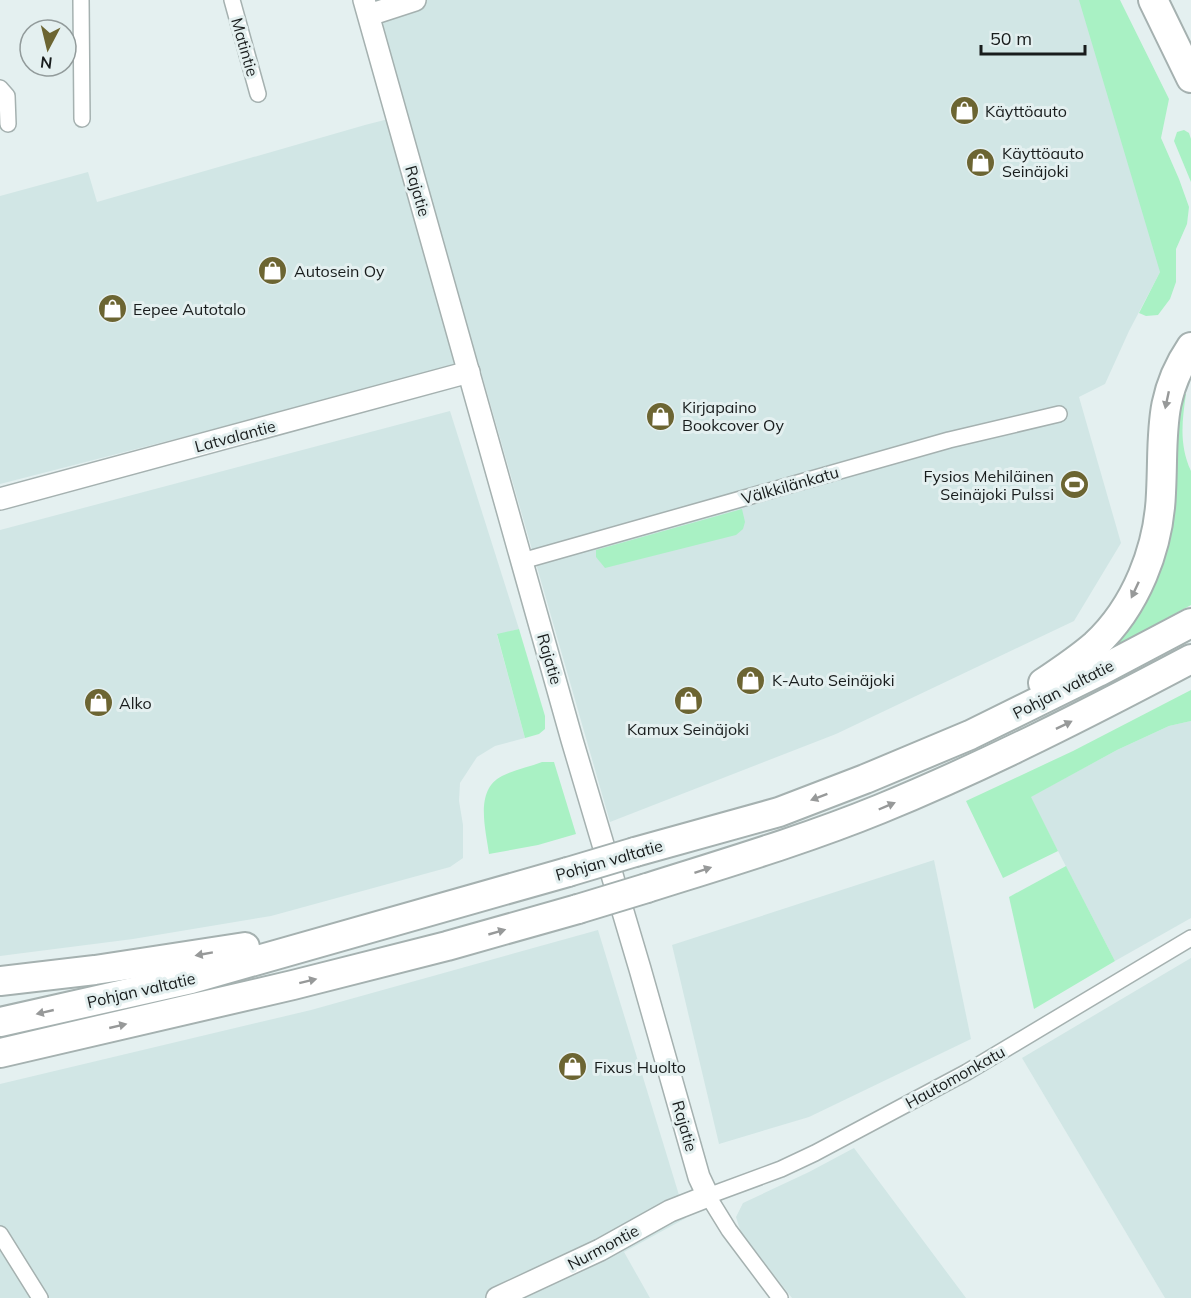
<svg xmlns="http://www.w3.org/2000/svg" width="1191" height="1298" viewBox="0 0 1191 1298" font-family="Mulish,sans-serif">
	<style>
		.built { fill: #d1e6e5 }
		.green { fill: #a9f1c4 }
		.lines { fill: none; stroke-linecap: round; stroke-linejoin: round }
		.street-casing { stroke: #a5b1b0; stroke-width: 18 }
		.secondary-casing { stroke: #a5b1b0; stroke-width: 24 }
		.highway-casing { stroke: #a5b1b0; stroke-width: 32 }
		.street { stroke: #fff; stroke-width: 15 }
		.secondary { stroke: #fff; stroke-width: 21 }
		.highway { stroke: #fff; stroke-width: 28 }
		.highway-bridge-casing { stroke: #a5b1b0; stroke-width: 32; stroke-linecap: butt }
		.highway-bridge { stroke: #fff; stroke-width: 28 }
		.oneway { fill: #979999 }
		.labels { text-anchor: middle; stroke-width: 6; stroke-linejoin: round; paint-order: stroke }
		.street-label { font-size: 16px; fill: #181c1c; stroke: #e4f0f0 }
		.poi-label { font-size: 16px; fill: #181c1c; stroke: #e4f0f0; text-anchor: start }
	</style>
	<rect width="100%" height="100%" fill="#e4f0f0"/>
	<g class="built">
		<polygon points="375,0 1104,0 1169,255 1129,331 1105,384 1079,397 1121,543 1074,621 836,734 610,822 478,361 0,484 0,196 88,172 97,202 365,125 404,115"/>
		<polygon points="450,411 519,629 497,635 525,738 495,746 477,757 460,783 459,801 463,825 463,858 450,867 271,916 133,939 0,956 0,530"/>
		<polygon points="1191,721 1191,918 1115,961 1030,797 1117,750 1169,726"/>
		<polygon points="934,860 971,1039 809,1117 719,1144 672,945"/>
		<polygon points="598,930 686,1218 624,1252 650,1298 0,1298 0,1084 311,1010"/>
		<polygon points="1191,958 1191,1298 1165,1298 1022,1058"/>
		<polygon points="854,1148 966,1298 792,1298 741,1233 736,1217 743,1203 809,1172"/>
	</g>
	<g class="green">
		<polygon points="1079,0 1120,0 1169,99 1161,138 1179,179 1189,207 1187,224 1176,249 1176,282 1170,299 1158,315 1146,316 1139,313 1160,272"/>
		<polygon points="1184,130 1189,133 1191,139 1191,182 1174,141 1177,132"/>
		<path d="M1181,394H1186C1182,421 1179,445 1191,471V605L1116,646H1110L1171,461Z"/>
		<polygon points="742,509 745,522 743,529 736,535 605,568 596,557 596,550"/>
		<polygon points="519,629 545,716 545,729 539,734 525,738 497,634"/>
		<polygon points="1191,690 1191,721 1169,726 1117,750 1031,797 1058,851 1003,878 966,801 1073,751"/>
		<path d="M542,762H554L576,834L538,845L489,854C486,830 474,790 502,776C514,770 529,767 542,762Z"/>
		<polygon points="1066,866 1115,961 1034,1009 1009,897"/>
	</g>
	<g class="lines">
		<defs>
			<g id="street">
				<polyline points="81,0 82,119"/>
				<polyline points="232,0 258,94"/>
				<polyline points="0,88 7,96 8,124"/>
				<polyline points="522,561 949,440 1059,414"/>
				<polyline points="0,1234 40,1298"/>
				<polyline points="780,1298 729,1230 708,1196 781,1169 815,1153 967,1072 1191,938"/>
			</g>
			<g id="secondary">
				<polyline points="364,0 572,740 640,969 699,1177 708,1196 670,1211 600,1250 497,1298"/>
				<polyline points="369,15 415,0"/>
				<polyline points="0,499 469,372"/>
			</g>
			<g id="highway">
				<polyline points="1153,0 1191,78"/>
				<path d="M1043,683C1061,671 1079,659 1095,645C1136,607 1159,548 1161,493C1164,436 1157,397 1191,347"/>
				<polyline points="635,852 779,812 865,779 970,735 1098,672 1191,623"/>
				<path d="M647,888C726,863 804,840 880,809C987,765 1089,713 1191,659"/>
				<polyline points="0,981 95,970 245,947"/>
				<polyline points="0,1022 191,979 568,872"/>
				<polyline points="0,1053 293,985 447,946 578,909"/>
			</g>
		</defs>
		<use href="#street" class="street-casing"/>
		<use href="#secondary" class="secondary-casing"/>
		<use href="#highway" class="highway-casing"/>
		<use href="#street" class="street"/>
		<use href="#secondary" class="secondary"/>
		<use href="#highway" class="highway"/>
		<defs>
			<g id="highway-bridge">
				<polyline points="568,872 635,852"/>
				<polyline points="578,909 647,888"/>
			</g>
		</defs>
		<use href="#highway-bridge" class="highway-bridge-casing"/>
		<use href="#highway-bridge" class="highway-bridge"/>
	</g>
	<defs><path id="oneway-solid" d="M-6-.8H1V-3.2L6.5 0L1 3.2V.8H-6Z" transform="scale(1.5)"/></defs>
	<g class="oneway">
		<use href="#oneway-solid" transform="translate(1167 400) rotate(102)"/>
		<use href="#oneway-solid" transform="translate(1135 590) rotate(115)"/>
		<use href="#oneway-solid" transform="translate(1064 725) rotate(-26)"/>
		<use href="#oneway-solid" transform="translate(819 797) rotate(159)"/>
		<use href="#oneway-solid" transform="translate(887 806) rotate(-23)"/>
		<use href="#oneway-solid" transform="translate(703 870) rotate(-18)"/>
		<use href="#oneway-solid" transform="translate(497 932) rotate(-16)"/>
		<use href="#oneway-solid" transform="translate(204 954) rotate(170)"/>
		<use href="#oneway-solid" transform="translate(308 981) rotate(-14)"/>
		<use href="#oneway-solid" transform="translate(45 1012) rotate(167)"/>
		<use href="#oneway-solid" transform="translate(118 1026) rotate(-13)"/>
	</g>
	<defs>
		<symbol id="shop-disc" viewBox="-11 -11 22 22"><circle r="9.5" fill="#6c6532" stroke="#e4f0f0"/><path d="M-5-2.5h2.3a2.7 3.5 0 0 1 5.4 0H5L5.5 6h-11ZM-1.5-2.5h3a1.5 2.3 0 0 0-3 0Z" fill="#fff"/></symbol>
		<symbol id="stadium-disc" viewBox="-11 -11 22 22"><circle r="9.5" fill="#6c6532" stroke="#e4f0f0"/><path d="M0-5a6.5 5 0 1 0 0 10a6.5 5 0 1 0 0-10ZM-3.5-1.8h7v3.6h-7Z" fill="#fff"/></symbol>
	</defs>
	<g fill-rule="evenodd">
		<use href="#shop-disc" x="948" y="94" width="33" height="33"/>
		<use href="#shop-disc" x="964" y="146" width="33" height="33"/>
		<use href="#shop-disc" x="256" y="254" width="33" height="33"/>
		<use href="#shop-disc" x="96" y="292" width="33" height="33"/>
		<use href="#shop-disc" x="644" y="400" width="33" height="33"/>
		<use href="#stadium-disc" x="1058" y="468" width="33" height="33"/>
		<use href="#shop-disc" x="734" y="664" width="33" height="33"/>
		<use href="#shop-disc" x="672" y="684" width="33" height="33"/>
		<use href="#shop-disc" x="82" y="686" width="33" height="33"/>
		<use href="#shop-disc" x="556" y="1050" width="33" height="33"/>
	</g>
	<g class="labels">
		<g class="street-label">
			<text transform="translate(245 47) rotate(74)" y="6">Matintie</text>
			<text transform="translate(418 191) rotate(74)" y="6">Rajatie</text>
			<text transform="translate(235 436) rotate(-15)" y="6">Latvalantie</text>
			<text transform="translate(790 485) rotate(-16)" y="6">Välkkilänkatu</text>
			<text transform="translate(550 659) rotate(74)" y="6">Rajatie</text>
			<text transform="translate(1063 689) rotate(-27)" y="6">Pohjan valtatie</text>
			<text transform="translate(609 860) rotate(-16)" y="6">Pohjan valtatie</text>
			<text transform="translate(141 990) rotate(-13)" y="6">Pohjan valtatie</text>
			<text transform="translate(955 1077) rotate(-29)" y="6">Hautomonkatu</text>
			<text transform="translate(685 1126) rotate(74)" y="6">Rajatie</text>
			<text transform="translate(603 1247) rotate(-28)" y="6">Nurmontie</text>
		</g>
		<g class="poi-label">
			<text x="985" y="117">Käyttöauto</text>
			<text x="1002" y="159">Käyttöauto<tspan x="1002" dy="18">Seinäjoki</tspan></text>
			<text x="294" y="277">Autosein Oy</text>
			<text x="133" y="315">Eepee Autotalo</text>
			<text x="682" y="413">Kirjapaino<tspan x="682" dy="18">Bookcover Oy</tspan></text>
			<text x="1054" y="482" text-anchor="end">Fysios Mehiläinen<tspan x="1054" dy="18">Seinäjoki Pulssi</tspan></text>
			<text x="772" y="686">K-Auto Seinäjoki</text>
			<text x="119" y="709">Alko</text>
			<text x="688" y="735" text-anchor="middle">Kamux Seinäjoki</text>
			<text x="594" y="1073">Fixus Huolto</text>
		</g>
	</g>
	<g transform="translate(48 48) rotate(187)"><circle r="28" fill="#e4f0f0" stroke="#929b9b" stroke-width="1.5"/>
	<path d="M0-4.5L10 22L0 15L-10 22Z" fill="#6c6532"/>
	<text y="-9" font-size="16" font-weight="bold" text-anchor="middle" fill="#181c1c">N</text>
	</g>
	<path d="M981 45v9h104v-9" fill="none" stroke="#181c1c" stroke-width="3"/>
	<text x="990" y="45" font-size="18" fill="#181c1c" stroke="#e4f0f0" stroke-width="4.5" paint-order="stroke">50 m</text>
</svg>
